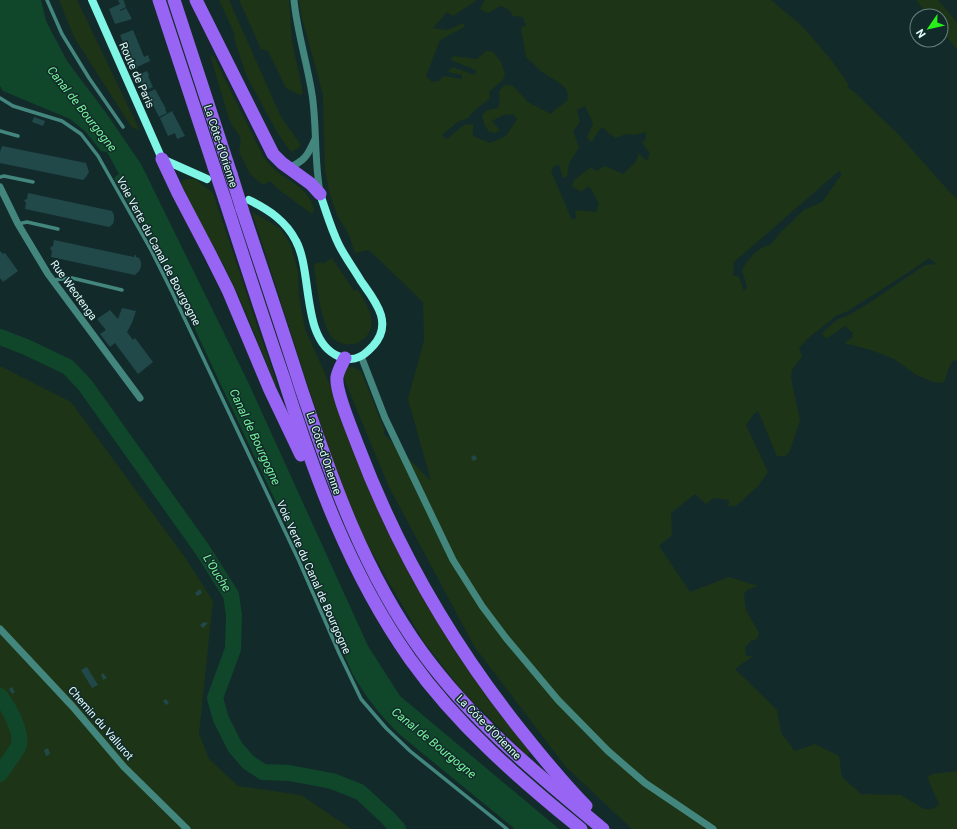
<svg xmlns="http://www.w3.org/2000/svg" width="957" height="829" viewBox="0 0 957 829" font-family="Roboto,sans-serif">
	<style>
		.green { fill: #1d3417; fill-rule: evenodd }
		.water { fill: #10472a }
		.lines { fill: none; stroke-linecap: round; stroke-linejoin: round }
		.river { stroke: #10472a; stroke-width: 16 }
		.building { fill: #21494a }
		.lane { stroke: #42867d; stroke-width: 3.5 }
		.street { stroke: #42867d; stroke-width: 7 }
		.secondary { stroke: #7ef5e5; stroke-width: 8 }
		.highway { stroke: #9764f3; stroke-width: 13 }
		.highway-bridge { stroke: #9764f3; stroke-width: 13 }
		.labels { text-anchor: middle; stroke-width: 3; stroke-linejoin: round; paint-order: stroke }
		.street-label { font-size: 11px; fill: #dffdfb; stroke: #132a2b }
		.water-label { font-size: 12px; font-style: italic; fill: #75f59b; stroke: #132a2b }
	</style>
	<rect width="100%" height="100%" fill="#132a2b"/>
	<g class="green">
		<polygon points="59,0 77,0 140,131 132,127 127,120 74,37"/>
		<polygon points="219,0 229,0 281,117 301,145 297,149 291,152 278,134 247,77 234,39 235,35"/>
		<polygon points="239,0 289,0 292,41 303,93 300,95 286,88 268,51 261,49"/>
		<path d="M299,0H477L453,16L447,12L433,28L447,30L464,23V27L440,40L426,76L432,82L439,81L443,76L462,79V75L448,72L452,67L475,75L476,70L451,60L453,56L477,59L486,51L493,52L501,62L505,74L503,80L489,92L490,98C483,105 474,109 468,118L459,121L442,135L447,139L464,125L473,124V136L490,143L506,136L517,119L513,114L503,115L492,121L500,130L495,133L489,132L484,124L482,115L487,110L498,108L500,102L499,92L504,85L513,86L528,102L551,114C556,107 563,106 568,99L567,91L561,84L542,72L526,57L521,28L526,26L523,17L513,16L509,10L501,6L487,13L480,9L485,0H771L801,25L829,57L849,85L847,87L854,92L898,134L947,189L957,199V361L954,360C947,366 948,376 943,383L934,382L916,375L894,359L871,350L844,343L852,338L853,333L845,326L826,339L822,333L838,319L847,316L869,303L925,265L936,264L929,258L912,270L848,311L836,316L807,339L799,348L802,356L792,370L791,378L800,420L790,451L785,456H777L758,411L753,415L746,425L768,472L758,486L736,506H728L729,500L713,498L706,504L695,494L671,513L672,535L659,546L690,592L729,577L758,586L747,590L744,594L746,610L759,633L757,639L751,641L745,647L746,656H753L735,669L777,710L781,733L795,751L815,744L839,756L842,777L861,794L901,795L924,809H933L939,804L929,782L928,777L932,774L957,771V829H632L565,766L474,646L388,485L343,376L347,367H353L361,371L385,431L383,433L431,481L408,399L424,340L423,302L369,250L355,253L349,235L337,215L329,191L325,170L323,95L301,14ZM585,106L593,123L587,138L592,142L599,130L603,127L607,132L616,138L626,134L635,135L646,132V139L642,143L650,153L647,161L644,159L639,153L636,162L623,174L605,166L596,171L591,167L574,180L572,186L581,192L587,187H590L599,204L596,212L575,210L576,218L572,220L551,171L554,166L559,165L563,178L567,176L569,164L579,147L573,131L580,122L577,110ZM839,171L842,174L822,202L804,210L782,231L770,245C758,247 748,259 742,270L747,287L744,291L739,277L733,275L734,262Z"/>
		<polygon points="916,0 938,0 957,22 957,49 941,30 941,16 929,16"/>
		<path d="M210,55L214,57L263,156C266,160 269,164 273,168C289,183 308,186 314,210L312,214L278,189L270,181L263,185L250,174L239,152L241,140L238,133L233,127L229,119Z"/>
		<path d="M186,179H195L213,193L277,385L276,386C255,336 236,284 209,238C202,226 177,195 182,181Z"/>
		<polygon points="252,212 280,228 291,245 298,272 299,296 305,329 330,385 343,420 374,497 530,751 528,756 463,692 424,642 387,579 360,530 337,471 309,389"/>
		<path d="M332,258L354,291L357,289C368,305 382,329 359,342C355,345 351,343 347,345C343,343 337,342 333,339C321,325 316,282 314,264L322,262L323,264Z"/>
		<polygon points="0,366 71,402 184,556 213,601 199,733 209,759 238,786 301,795 351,829 0,829"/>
	</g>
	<path class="water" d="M0,0H41L46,21L67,61L106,113L141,164L249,384L368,646L400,696L559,829H515L399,734C380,715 365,696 352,673L303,560L185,308L158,255L114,178L119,174L107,152L101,151L85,131L70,119L3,91L0,86Z"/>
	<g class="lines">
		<g class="river">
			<polyline points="0,337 26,347 68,367 85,385 202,549 231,595 234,615 233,649 215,698 221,719 235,747 248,762 263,772 289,773 332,781 360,792 387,817 398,829"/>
			<path d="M0,696C8,706 22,731 19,745C17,751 4,767 0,774"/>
		</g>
	</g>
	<g class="building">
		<polygon points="118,0 123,0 125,2 124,2 126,7 120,10 121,11 126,8 132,19 115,24 109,9 120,4"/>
		<polygon points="133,30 144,57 148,55 150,61 137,67 138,68 134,70 120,35"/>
		<polygon points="147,71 149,75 148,76 153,87 145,91 137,75"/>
		<polygon points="155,89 166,109 165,109 167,113 159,117 147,93"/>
		<polygon points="172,111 185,136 177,139 175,133 168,136 160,118"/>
		<polygon points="34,117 45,121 43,126 32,122"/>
		<polygon points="2,146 86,163 89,172 86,177 83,180 0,163 0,152"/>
		<polygon points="28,193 112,211 114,215 114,220 113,224 109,227 25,209 26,203 24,200 27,199"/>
		<polygon points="54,240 134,257 135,255 136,255 136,257 139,258 141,262 141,267 139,271 135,275 51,257 52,251 50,249 51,247 53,246"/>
		<polygon points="0,251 3,254 5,253 18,271 3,282 0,278"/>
		<polygon points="122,308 136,311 132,323 127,332 133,340 135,338 153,362 138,374 115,343 110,347 100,334 106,330 97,319 110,310 118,319"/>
		<polygon points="475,455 477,459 473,461 471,457"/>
		<polygon points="200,589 202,593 197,596 195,593"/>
		<polygon points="204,622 208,623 203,628 200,625"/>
		<polygon points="87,667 98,685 92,688 81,670"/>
		<polygon points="103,673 107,678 103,680 101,675"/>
		<polygon points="12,687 15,692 12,694 9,689"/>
		<polygon points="166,699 169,703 166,705 163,701"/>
		<polygon points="48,748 50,754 46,756 44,750"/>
	</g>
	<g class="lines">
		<g class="lane">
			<polyline points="47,0 62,34 89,78 123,127"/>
			<polyline points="0,98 13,106 62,121 81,134 98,156 151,250 172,292 299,561 339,653 361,699 386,728 410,751 507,829"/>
			<polyline points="0,131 18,136"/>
			<polyline points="0,177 4,176 33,182"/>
			<polyline points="18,224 27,222 58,229"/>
			<polyline points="53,280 72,278 122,290"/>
		</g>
		<g class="street">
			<path d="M294,0C297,32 307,62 312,94C317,126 314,159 320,192"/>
			<path d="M288,168C305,161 308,155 315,139"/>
			<polyline points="0,187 18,224 48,274 140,398"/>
			<polyline points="361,356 385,418 453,560 482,606 506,638 558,700 608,751 645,783 713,829"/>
			<polyline points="0,629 73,707 124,767 187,829"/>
		</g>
		<g class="secondary">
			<polyline points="92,0 162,159 207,179"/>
			<path d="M249,200C269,210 286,221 296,241C313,273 301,340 338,356C345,359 353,360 359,357C365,355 369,350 373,346C394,323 375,301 361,281C354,269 345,257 339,245C331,229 326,211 320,194"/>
		</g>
		<g class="highway">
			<polyline points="159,0 214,167"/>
			<polyline points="174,0 231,174"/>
			<polyline points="196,0 273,154 282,163 311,184 320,194"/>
			<polyline points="162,159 178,193 210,254 228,290 270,390 301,455"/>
			<path d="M225,200C244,259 263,318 283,376C315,477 349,572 410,659C457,725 518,778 581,829"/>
			<path d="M242,209C262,269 282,328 301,388C332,480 364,572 422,652C473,722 537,774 603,829"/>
			<path d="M345,358C342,364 338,371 337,377C335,391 353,432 358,446C397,549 454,647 523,733C543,758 563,783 586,806"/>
		</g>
		<g class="highway-bridge">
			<polyline points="214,167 225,200"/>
			<polyline points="231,174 242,209"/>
		</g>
	</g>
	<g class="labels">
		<g class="street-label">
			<text transform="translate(137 75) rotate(66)" y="4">Route de Paris</text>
			<text transform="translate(221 146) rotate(72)" y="4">La Côte-d'Orienne</text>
			<text transform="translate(159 251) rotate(62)" y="4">Voie Verte du Canal de Bourgogne</text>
			<text transform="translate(74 290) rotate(54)" y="4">Rue Weotenga</text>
			<text transform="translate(324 453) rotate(71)" y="4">La Côte-d'Orienne</text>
			<text transform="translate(314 577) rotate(66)" y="4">Voie Verte du Canal de Bourgogne</text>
			<text transform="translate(101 723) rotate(49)" y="4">Chemin du Vallurot</text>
			<text transform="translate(489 727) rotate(45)" y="4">La Côte-d'Orienne</text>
		</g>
		<g class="water-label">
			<text transform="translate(82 109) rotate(52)" y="4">Canal de Bourgogne</text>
			<text transform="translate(255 437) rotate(65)" y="4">Canal de Bourgogne</text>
			<text transform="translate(217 573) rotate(58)" y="4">L'Ouche</text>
			<text transform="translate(434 743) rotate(39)" y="4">Canal de Bourgogne</text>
		</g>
	</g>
	<g transform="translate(929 28) rotate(236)"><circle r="19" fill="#132a2b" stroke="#657e7e"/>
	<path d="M0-3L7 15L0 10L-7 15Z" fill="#28ee1a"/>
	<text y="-6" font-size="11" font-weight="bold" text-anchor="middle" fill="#dffdfb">N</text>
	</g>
</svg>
